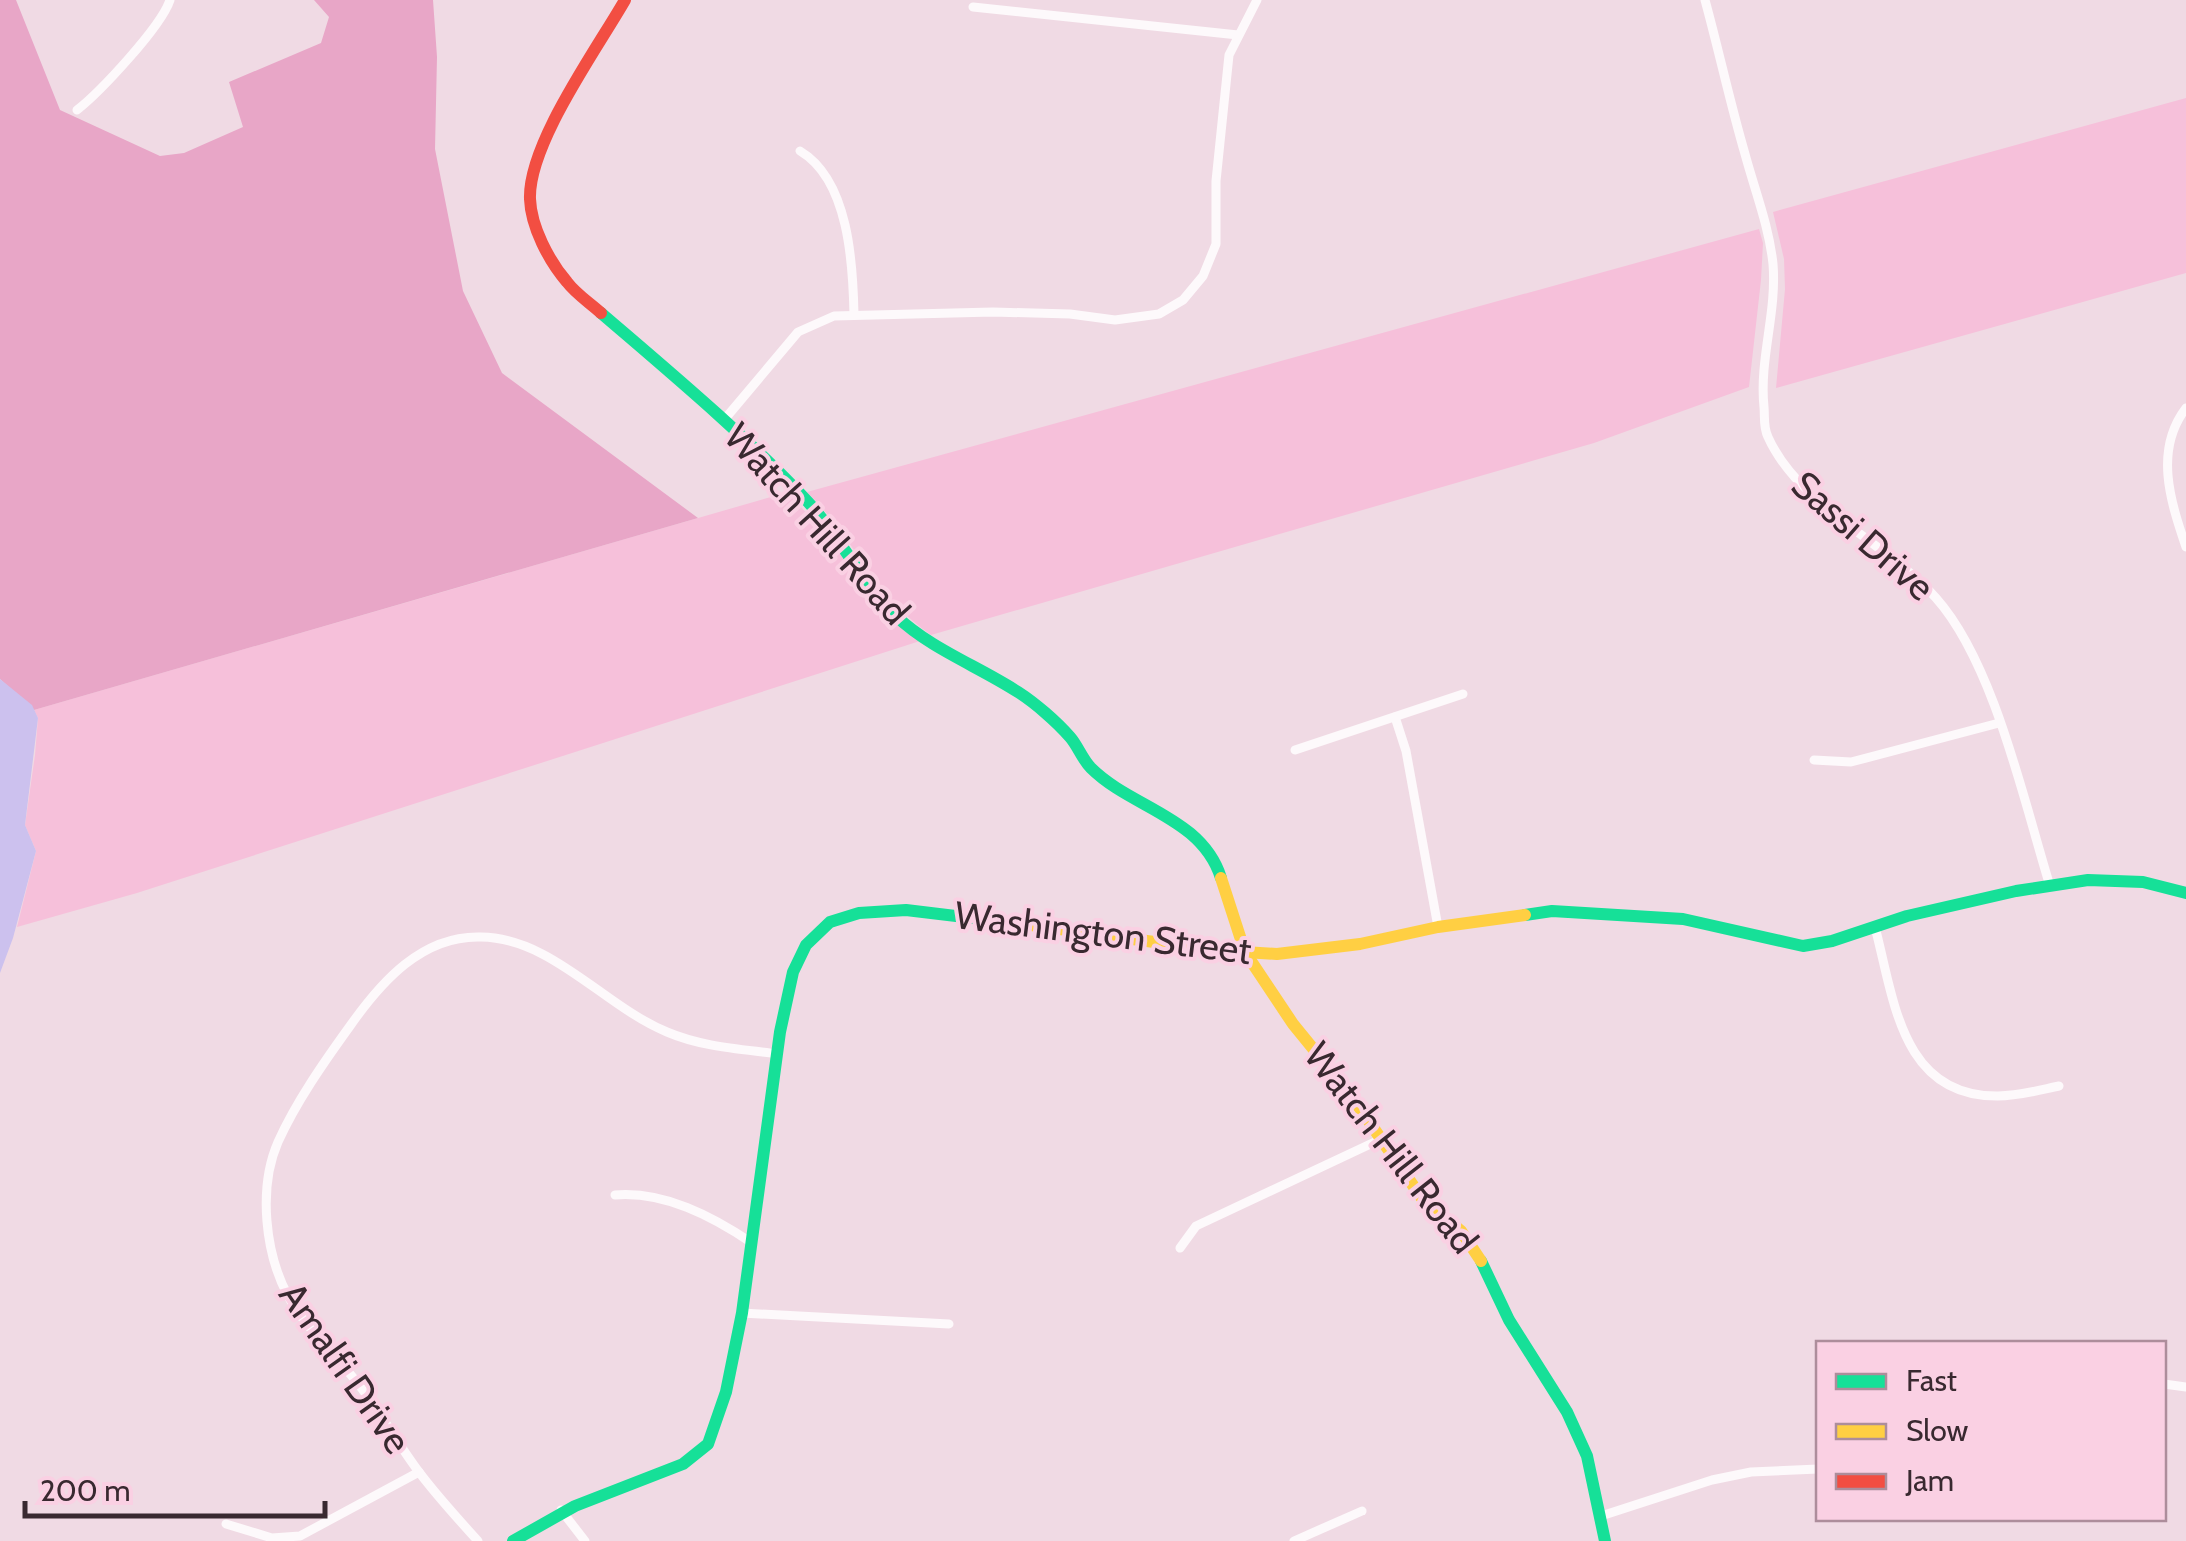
<svg xmlns="http://www.w3.org/2000/svg" width="2186" height="1541" viewBox="0 0 2186 1541" font-family="Cabin,sans-serif">
	<style>
		.green { fill: #f6c0da }
		.forest { fill: #e8a6c7 }
		.water { fill: #ccc1ee }
		.lines { fill: none; stroke-linecap: round; stroke-linejoin: round }
		.street { stroke: #fdf9fb; stroke-width: 9 }
		.fast { stroke: #16e098; stroke-width: 12 }
		.slow { stroke: #ffcf43; stroke-width: 12 }
		.jam { stroke: #f24e42; stroke-width: 12 }
		.labels { text-anchor: middle; stroke-width: 8; stroke-linejoin: round; paint-order: stroke }
		.street-label { font-size: 38px; fill: #392930; stroke: #fad0e3 }
	</style>
	<rect width="100%" height="100%" fill="#f0dae4"/>
	<g class="green">
		<polygon points="2186,98 2186,273 1776,388 1785,289 1784,259 1773,212"/>
		<path d="M1759,229L1763,243L1761,280L1749,387L1594,443L931,635C874,596 855,539 807,492Z"/>
		<polygon points="788,492 835,546 872,602 920,641 137,893 17,927 36,851 25,825 35,755 38,718 34,710"/>
	</g>
	<polygon class="forest" points="0,0 16,0 60,110 160,156 184,153 243,127 229,82 321,43 329,17 314,0 433,0 437,57 435,149 463,291 502,373 698,518 34,710 0,679"/>
	<polygon class="water" points="0,679 32,705 38,718 25,825 36,851 13,938 0,973"/>
	<g class="lines">
		<g class="street">
			<path d="M1705,0C1719,51 1730,103 1745,154C1755,191 1769,226 1773,264C1777,313 1759,359 1764,407C1765,418 1763,427 1768,437C1799,506 1887,543 1936,598C1994,663 2024,802 2050,886"/>
			<polyline points="973,7 1238,35"/>
			<path d="M77,110C100,92 161,27 170,0"/>
			<path d="M800,151C849,180 853,264 854,315"/>
			<path d="M2186,408C2154,450 2170,500 2186,547"/>
			<polyline points="724,420 798,332 834,316 993,312 1070,314 1115,320 1159,314 1183,300 1203,276 1216,244 1216,181 1229,55 1257,0"/>
			<polyline points="1395,717 1406,751 1438,927"/>
			<polyline points="1295,750 1463,694"/>
			<polyline points="1814,760 1851,762 1999,723"/>
			<path d="M1875,927C1894,999 1901,1097 1998,1096C2019,1096 2040,1090 2059,1086"/>
			<path d="M615,1195C664,1191 712,1216 752,1243"/>
			<polyline points="1180,1248 1196,1226 1379,1140"/>
			<polyline points="742,1313 949,1324"/>
			<polyline points="2164,1384 2186,1387"/>
			<polyline points="561,1510 585,1541"/>
			<polyline points="1601,1516 1712,1480 1751,1472 1818,1469"/>
			<polyline points="226,1524 272,1538 300,1536 419,1472"/>
			<path d="M478,1541C458,1519 437,1496 419,1472C398,1444 381,1413 359,1385C336,1355 306,1329 288,1296C265,1253 258,1188 278,1142C296,1102 324,1062 350,1026C381,982 422,935 481,937C552,938 604,1006 667,1032C702,1047 741,1049 778,1054"/>
			<polyline points="1294,1541 1362,1511"/>
		</g>
		<g class="fast">
			<path d="M601,313C672,374 744,434 808,502C841,537 861,583 896,616C931,649 978,666 1018,692C1035,703 1056,721 1070,737C1078,746 1082,759 1091,768C1131,808 1202,817 1221,878"/>
			<polyline points="1525,915 1552,911 1683,919 1803,946 1832,941 1907,916 2016,891 2088,880 2143,882 2186,893"/>
			<polyline points="1481,1261 1509,1320 1567,1412 1587,1456 1605,1541"/>
			<polyline points="513,1541 575,1506 683,1464 708,1444 726,1392 742,1313 780,1032 793,972 806,945 830,922 859,913 906,910 1031,925"/>
		</g>
		<g class="slow">
			<polyline points="1221,878 1245,952 1293,1024 1350,1094 1421,1197 1461,1231 1481,1261"/>
			<polyline points="1031,925 1212,950 1277,954 1360,944 1438,927 1525,915"/>
		</g>
		<path class="jam" d="M601,313C590,303 576,294 567,282C549,261 531,227 530,199C528,144 597,49 625,0"/>
	</g>
	<g class="labels">
		<g class="street-label">
			<text transform="translate(817 524) rotate(48)" y="13">Watch Hill Road</text>
			<text transform="translate(1863 536) rotate(41)" y="13">Sassi Drive</text>
			<text transform="translate(1103 933) rotate(7)" y="13">Washington Street</text>
			<text transform="translate(1391 1148) rotate(52)" y="13">Watch Hill Road</text>
			<text transform="translate(345 1368) rotate(55)" y="13">Amalfi Drive</text>
		</g>
	</g>
	<rect x="1816" y="1341" width="350" height="180" fill="#fad0e3" stroke="#ad8d9b" stroke-width="2.5"/>
	<rect x="1836" y="1374" width="50" height="15" fill="#16e098" stroke="#ad8d9b" stroke-width="2.5"/>
	<text x="1906" y="1391" font-size="30" fill="#392930">Fast</text>
	<rect x="1836" y="1424" width="50" height="15" fill="#ffcf43" stroke="#ad8d9b" stroke-width="2.5"/>
	<text x="1906" y="1441" font-size="30" fill="#392930">Slow</text>
	<rect x="1836" y="1474" width="50" height="15" fill="#f24e42" stroke="#ad8d9b" stroke-width="2.5"/>
	<text x="1906" y="1491" font-size="30" fill="#392930">Jam</text>
	<path d="M25 1501v15h300v-15" fill="none" stroke="#392930" stroke-width="5"/>
	<text x="40" y="1501" font-size="30" fill="#392930" stroke="#fad0e3" stroke-width="8" paint-order="stroke">200 m</text>
</svg>
